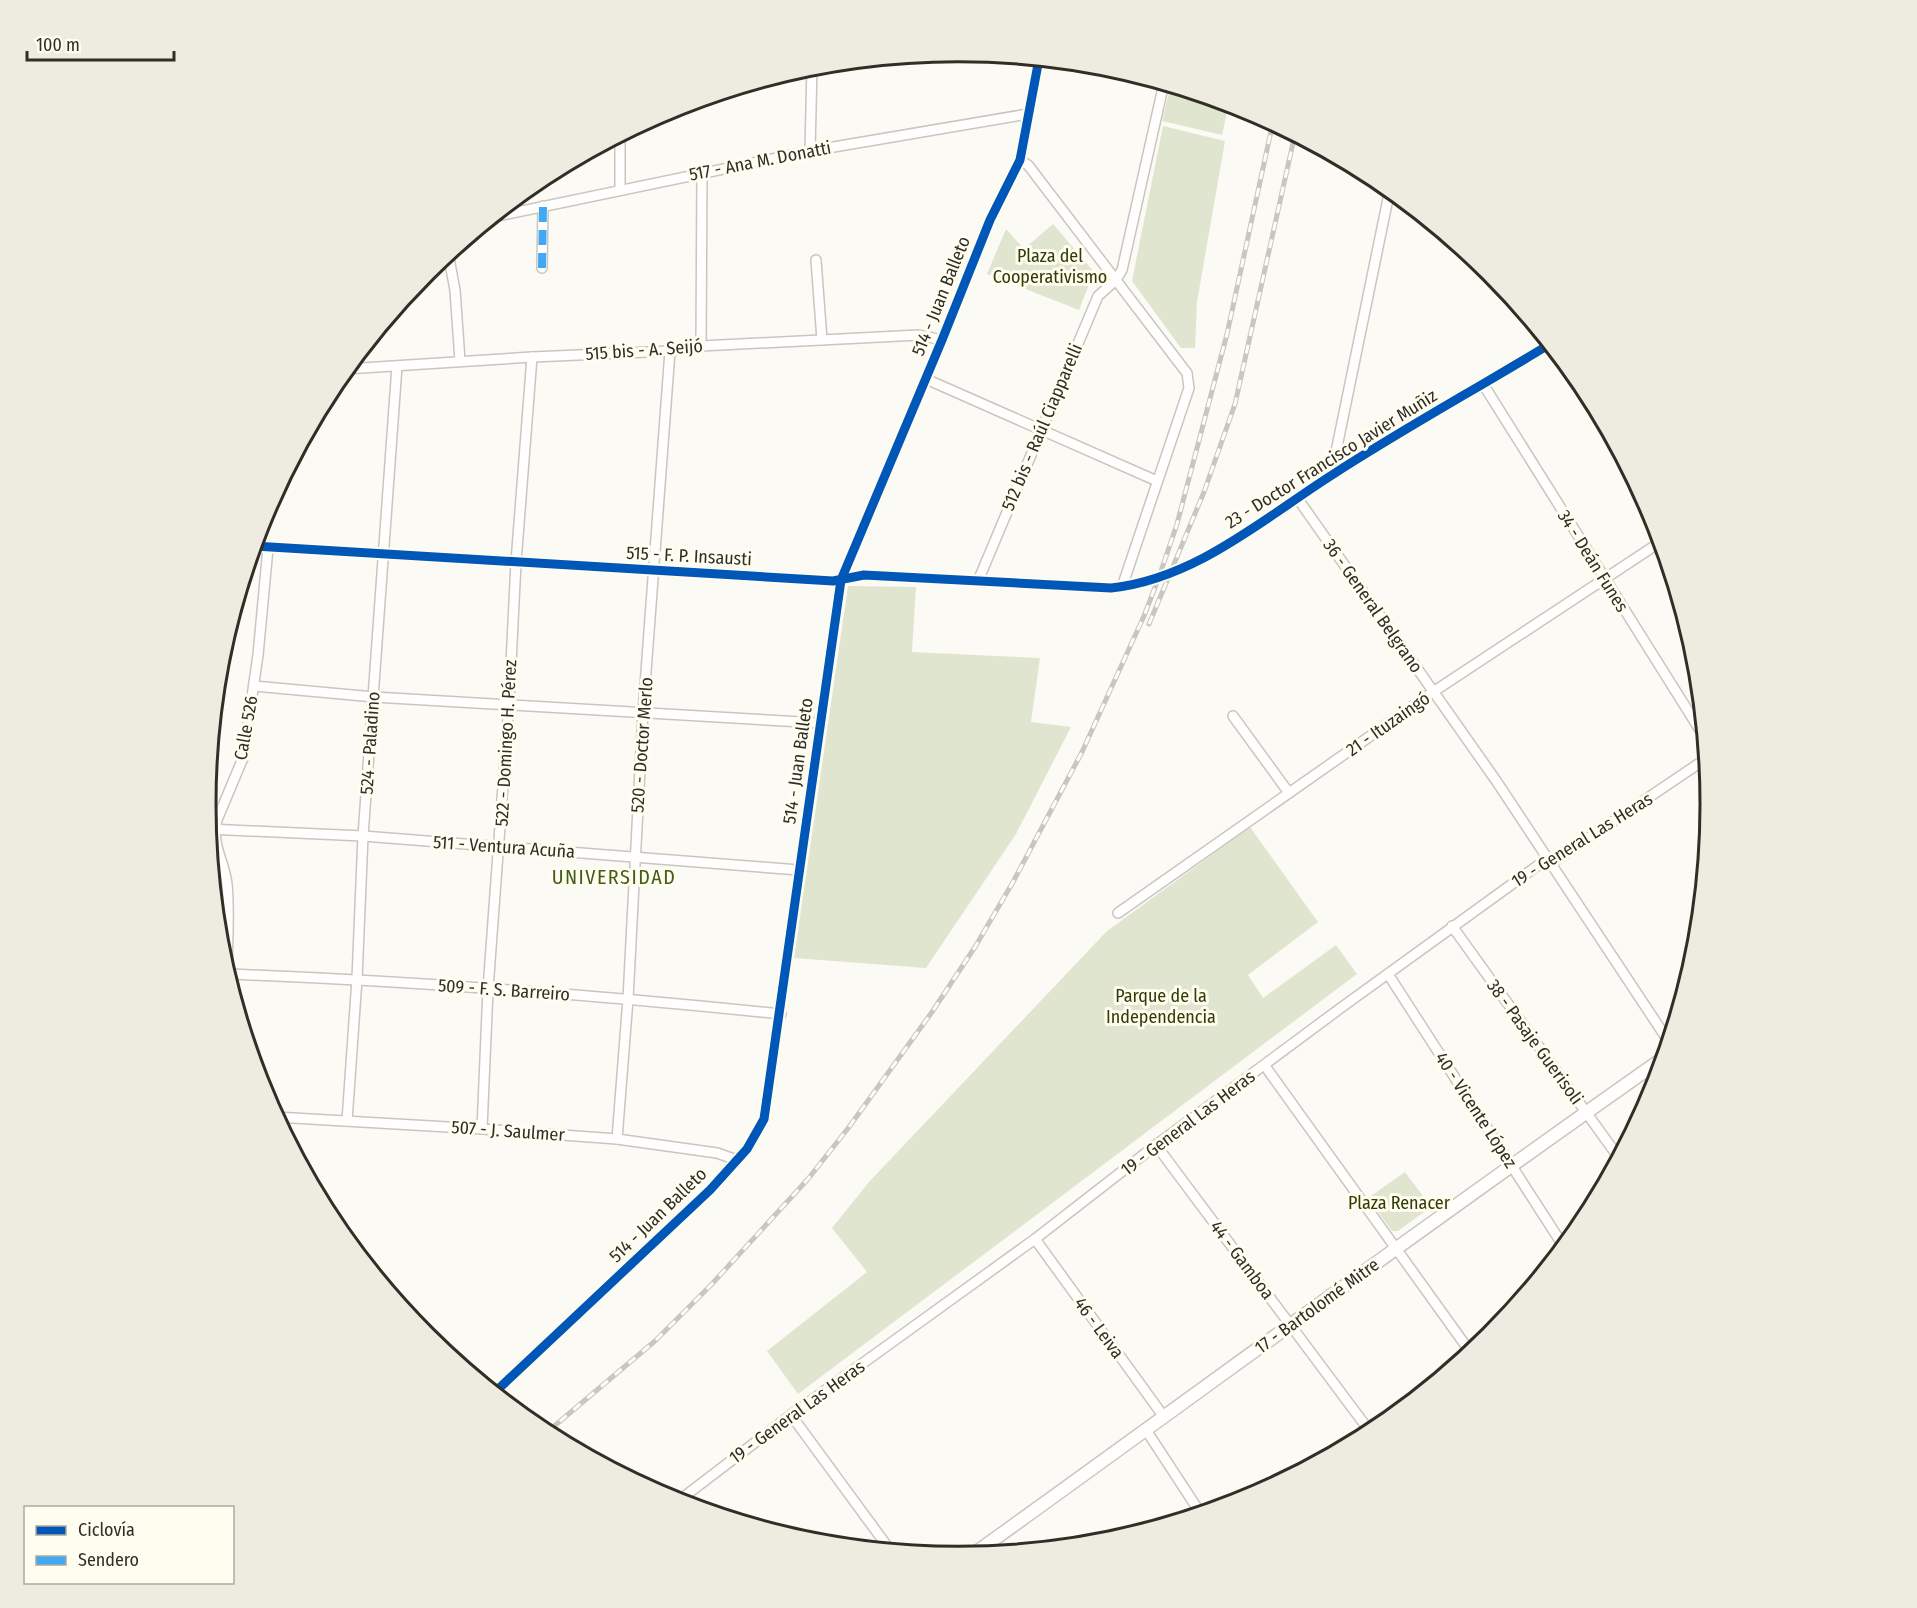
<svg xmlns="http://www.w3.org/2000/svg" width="1917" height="1608" viewBox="0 0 1917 1608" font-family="'Fira Sans Condensed',sans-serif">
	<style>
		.green { fill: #e0e5d0 }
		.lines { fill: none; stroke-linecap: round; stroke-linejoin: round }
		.minor-casing { stroke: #c8c6c0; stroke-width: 12 }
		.tertiary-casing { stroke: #c8c6c0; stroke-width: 15 }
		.minor { stroke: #fffefd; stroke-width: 9 }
		.tertiary { stroke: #fffefd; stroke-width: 12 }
		.rail-casing { stroke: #c6c6c4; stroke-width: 5 }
		.rail { stroke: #fffcf0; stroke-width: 3; stroke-dasharray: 9; stroke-linecap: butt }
		.quiet { stroke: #3fa9f5; stroke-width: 8; stroke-dasharray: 15 8; stroke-linecap: butt }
		.cycleway-casing { stroke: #fffcf0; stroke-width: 13 }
		.cycleway { stroke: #0057b8; stroke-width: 9 }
		.labels { text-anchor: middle; stroke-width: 6; stroke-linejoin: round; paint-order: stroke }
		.street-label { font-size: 18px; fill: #302e27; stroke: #fffcf0 }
		.park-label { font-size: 18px; fill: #313c04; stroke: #fffcf0 }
		.neighbourhood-label { font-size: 20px; letter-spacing: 1.5px; fill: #425d17; stroke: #fffcf0 }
		.rim { fill: none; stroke: #302e27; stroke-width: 3 }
	</style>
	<rect width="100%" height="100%" fill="#fcfaf4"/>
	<g class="green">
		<polygon points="1171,85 1229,103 1222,135 1162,121"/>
		<polygon points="1163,126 1225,141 1197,302 1195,348 1181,348 1132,281"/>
		<polygon points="1053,224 1094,272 1079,310 987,274 1006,229 1024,249"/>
		<polygon points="848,586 916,587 912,652 1040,658 1031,722 1071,727 1016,834 926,968 794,958"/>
		<polygon points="1250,827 1318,922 1248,975 1263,998 1336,945 1357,974 798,1394 767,1351 867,1272 832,1228 869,1182 1107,931"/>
		<polygon points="1405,1172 1431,1207 1398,1231 1392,1231 1368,1198"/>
	</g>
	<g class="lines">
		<defs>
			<g id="minor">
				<polyline points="810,151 812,65"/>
				<polyline points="1020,160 1028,165 1183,368 1187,373 1189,388 1122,587"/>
				<polyline points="620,189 620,135"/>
				<polyline points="493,217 810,151 1028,114"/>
				<polyline points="448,253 455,290 460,361"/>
				<polyline points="816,260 822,340"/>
				<polyline points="542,268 543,206"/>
				<polyline points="701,346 702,172"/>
				<polyline points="346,369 532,357 670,351 701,346 919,335 942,340"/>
				<polyline points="926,379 1157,481"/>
				<polyline points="1483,384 1705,738"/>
				<polyline points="1331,476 1390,189"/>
				<polyline points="1298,499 1497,782 1669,1042"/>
				<path d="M254,546L833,581L864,575L1111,588C1195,579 1263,519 1332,475C1403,429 1478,388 1550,344"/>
				<polyline points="978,581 1098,296 1116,280 1122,270 1164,83"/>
				<polyline points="254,686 374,697 819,723"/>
				<polyline points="1233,716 1289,793"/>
				<polyline points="208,829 363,836 799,870"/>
				<polyline points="1118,913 1433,692 1662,541"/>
				<polyline points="1452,926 1619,1158"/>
				<path d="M227,974C412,981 597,995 781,1014"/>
				<polyline points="1388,974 1564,1247"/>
				<path d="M227,975C227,945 230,914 227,884C224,859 211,846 217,820L243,758L258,655L268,548"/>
				<polyline points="1265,1066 1471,1353"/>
				<polyline points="276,1117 482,1129 617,1139 717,1153 737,1160"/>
				<polyline points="347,1121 357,979 363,836 397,366"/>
				<polyline points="482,1129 488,989 509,704 516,562 532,357"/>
				<polyline points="617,1139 628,999 643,712 670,351"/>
				<polyline points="1156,1145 1371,1433"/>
				<polyline points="1035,1239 1164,1417"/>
				<polyline points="494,1393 710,1190 747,1149 764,1119 841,580 942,340 990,220 1020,160 1039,59"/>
				<polyline points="791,1415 890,1550"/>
				<polyline points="1146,1430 1201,1514"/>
				<polyline points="677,1502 791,1415 1035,1239 1156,1145 1342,1007 1544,861 1556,860 1707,758"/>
			</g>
			<path id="tertiary" d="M971,1556C1202,1390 1431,1221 1665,1057"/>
		</defs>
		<use href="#minor" class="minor-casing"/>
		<use href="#tertiary" class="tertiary-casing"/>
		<use href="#minor" class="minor"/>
		<use href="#tertiary" class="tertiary"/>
		<defs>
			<g id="rail">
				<polyline points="1149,624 1204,492 1235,404 1295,134"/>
				<polyline points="546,1433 655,1341 711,1285 808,1179 849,1127 932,1012 975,947 1013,882 1082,752 1144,616 1159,577 1177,524 1227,334 1273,122"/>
			</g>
		</defs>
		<use href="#rail" class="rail-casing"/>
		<use href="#rail" class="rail"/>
		<polyline class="quiet" points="542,268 543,206"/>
		<defs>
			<g id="cycleway">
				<path d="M254,546L833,581L864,575L1111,588C1195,579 1263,519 1332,475C1403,429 1478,388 1550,344"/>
				<polyline points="494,1393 710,1190 747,1149 764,1119 841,580 942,340 990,220 1020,160 1039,59"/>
			</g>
		</defs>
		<use href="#cycleway" class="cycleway-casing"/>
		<use href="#cycleway" class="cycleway"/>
	</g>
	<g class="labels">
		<g class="street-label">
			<text transform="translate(760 161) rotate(-11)" y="6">517 - Ana M. Donatti</text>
			<text transform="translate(941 296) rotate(-68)" y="6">514 - Juan Balleto</text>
			<text transform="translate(644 350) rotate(-4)" y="6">515 bis - A. Seijó</text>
			<text transform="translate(1042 427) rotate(-67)" y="6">512 bis - Raúl Ciapparelli</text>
			<text transform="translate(1331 459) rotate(-32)" y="6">23 - Doctor Francisco Javier Muñiz</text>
			<text transform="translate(689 556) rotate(3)" y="6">515 - F. P. Insausti</text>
			<text transform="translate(1593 561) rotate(58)" y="6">34 - Deán Funes</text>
			<text transform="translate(1373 606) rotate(55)" y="6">36 - General Belgrano</text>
			<text transform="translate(1388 724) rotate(-35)" y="6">21 - Ituzaingó</text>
			<text transform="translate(246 728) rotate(-80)" y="6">Calle 526</text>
			<text transform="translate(370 743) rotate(-86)" y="6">524 - Paladino</text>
			<text transform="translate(506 743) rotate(-87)" y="6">522 - Domingo H. Pérez</text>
			<text transform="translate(642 745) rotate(-86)" y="6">520 - Doctor Merlo</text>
			<text transform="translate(798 761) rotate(-82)" y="6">514 - Juan Balleto</text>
			<text transform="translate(1582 840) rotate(-32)" y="6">19 - General Las Heras</text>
			<text transform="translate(504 847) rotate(4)" y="6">511 - Ventura Acuña</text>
			<text transform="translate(504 990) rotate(4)" y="6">509 - F. S. Barreiro</text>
			<text transform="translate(1535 1042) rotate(54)" y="6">38 - Pasaje Guerisoli</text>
			<text transform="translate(1476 1110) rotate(57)" y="6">40 - Vicente López</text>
			<text transform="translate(1188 1123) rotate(-37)" y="6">19 - General Las Heras</text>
			<text transform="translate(508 1131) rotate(4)" y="6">507 - J. Saulmer</text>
			<text transform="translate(658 1215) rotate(-44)" y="6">514 - Juan Balleto</text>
			<text transform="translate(1242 1260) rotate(53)" y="6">44 - Gamboa</text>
			<text transform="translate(1317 1306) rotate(-36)" y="6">17 - Bartolomé Mitre</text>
			<text transform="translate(1099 1328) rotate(54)" y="6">46 - Leiva</text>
			<text transform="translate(797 1412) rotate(-36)" y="6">19 - General Las Heras</text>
		</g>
		<g class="park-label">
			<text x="1050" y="262">Plaza del<tspan x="1050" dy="21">Cooperativismo</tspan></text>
			<text x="1161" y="1002">Parque de la<tspan x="1161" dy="21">Independencia</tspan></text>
			<text x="1399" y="1209">Plaza Renacer</text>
		</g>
		<g class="neighbourhood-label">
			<text x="614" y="884">UNIVERSIDAD</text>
		</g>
	</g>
	<path d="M0 0H1917V1608H0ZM216 804a742 742 0 1 1 1484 0a742 742 0 1 1-1484 0Z" fill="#eeece0" fill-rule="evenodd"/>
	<path class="rim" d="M216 804a742 742 0 1 1 1484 0a742 742 0 1 1-1484 0Z"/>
	<rect x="24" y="1506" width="210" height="78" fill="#fffcf0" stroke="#acaaa0" stroke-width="1.5"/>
	<rect x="36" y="1526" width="30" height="9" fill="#0057b8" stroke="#acaaa0" stroke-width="1.5"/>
	<text x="78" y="1536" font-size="18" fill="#302e27">Ciclovía</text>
	<rect x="36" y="1556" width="30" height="9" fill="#3fa9f5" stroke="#acaaa0" stroke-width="1.5"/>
	<text x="78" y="1566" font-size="18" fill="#302e27">Sendero</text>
	<path d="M27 51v9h147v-9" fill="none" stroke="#302e27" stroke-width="3"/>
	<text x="36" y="51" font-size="18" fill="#302e27" stroke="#fffcf0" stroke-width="4.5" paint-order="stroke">100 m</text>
</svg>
